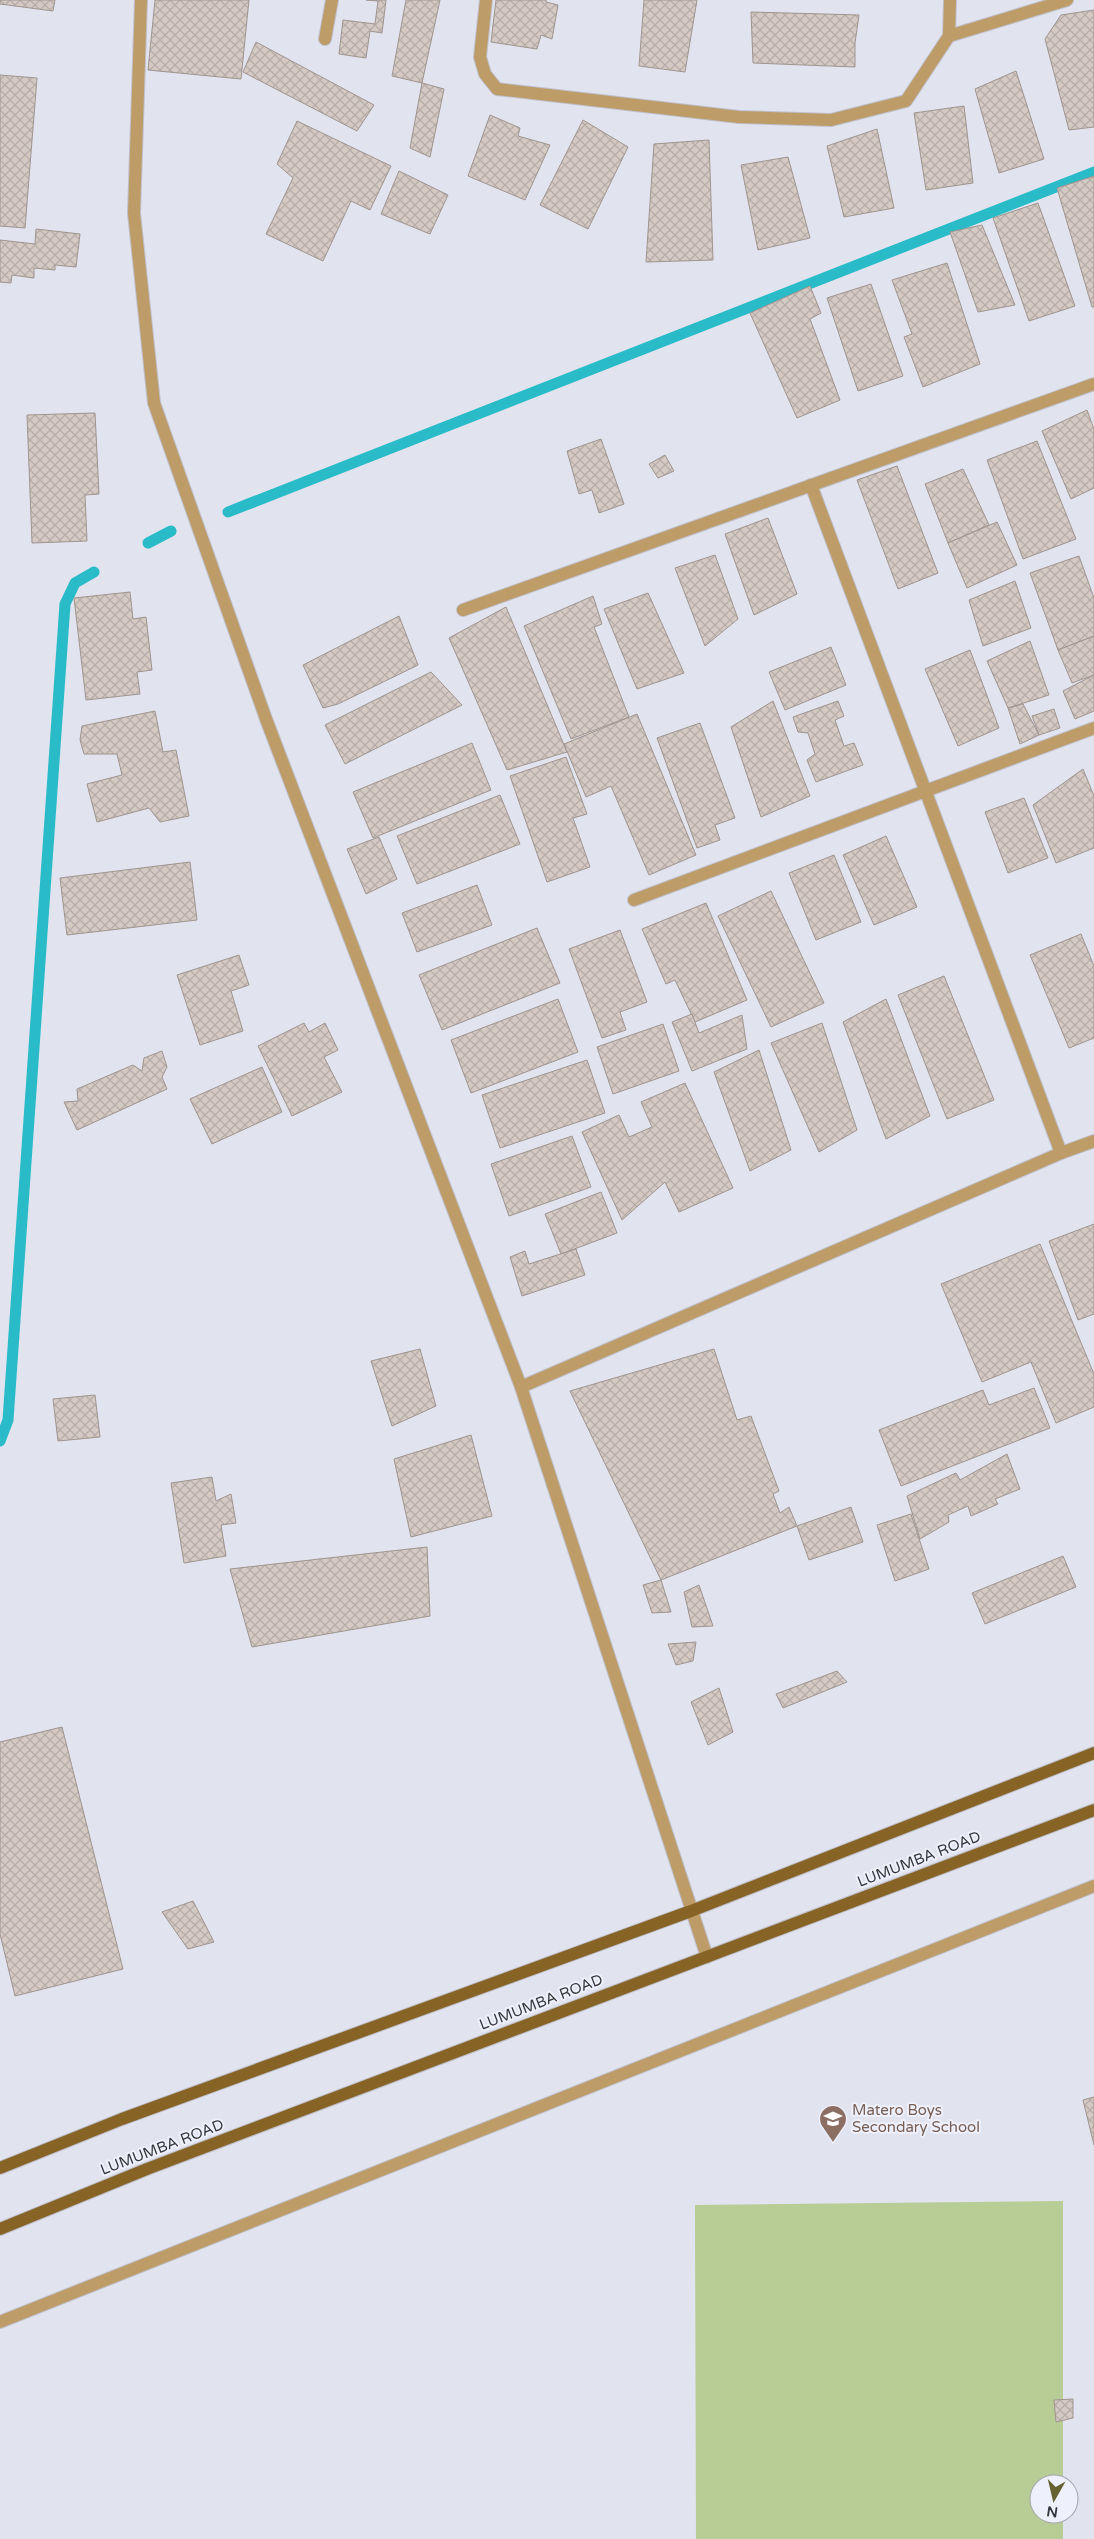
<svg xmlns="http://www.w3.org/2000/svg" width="1094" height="2539" viewBox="0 0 1094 2539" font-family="'Varela Round',sans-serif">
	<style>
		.green { fill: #b8cc95 }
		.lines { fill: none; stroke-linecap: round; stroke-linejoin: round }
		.stream { stroke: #29bbc8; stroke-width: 11 }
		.building { fill: url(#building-cross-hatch); stroke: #9f948e }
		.minor-casing { stroke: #bfc0cb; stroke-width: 14 }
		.major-casing { stroke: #bfc0cb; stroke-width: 14 }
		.minor { stroke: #bd9c68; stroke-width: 12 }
		.major { stroke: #876426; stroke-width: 12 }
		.labels { text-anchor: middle; stroke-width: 4; stroke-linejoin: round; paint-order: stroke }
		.street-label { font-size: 15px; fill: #35363b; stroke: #eef1fc }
		.education-label { font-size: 15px; fill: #785e54; stroke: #eef1fc; text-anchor: start }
	</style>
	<defs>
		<pattern id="building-cross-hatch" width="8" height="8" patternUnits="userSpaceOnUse" patternTransform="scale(1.25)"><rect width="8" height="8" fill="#d5c9c3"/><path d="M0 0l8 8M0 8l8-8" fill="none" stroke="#b7ada8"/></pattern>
	</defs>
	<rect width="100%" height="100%" fill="#e1e3ef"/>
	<polygon class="green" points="1063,2201 1063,2484 1039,2484 1039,2514 1063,2514 1063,2539 696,2539 695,2205"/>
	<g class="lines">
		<g class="stream">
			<polyline points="228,512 1094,172"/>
			<polyline points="148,543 171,531"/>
			<polyline points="0,1441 8,1420 65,604 75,583 94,572"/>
		</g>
	</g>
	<g class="building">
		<polygon points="0,0 55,0 53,11 0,4"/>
		<polygon points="155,0 249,0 241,79 148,70"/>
		<polygon points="366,0 386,0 382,33 370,31 366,58 339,54 343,20 375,24 378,1"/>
		<polygon points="406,0 440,0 422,83 392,76"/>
		<polygon points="496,0 546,0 546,2 558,5 552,39 541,35 537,49 491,42"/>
		<polygon points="644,0 697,0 685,72 639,66"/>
		<polygon points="1094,10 1094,127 1069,130 1045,39 1061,15"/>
		<polygon points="751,12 859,15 855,43 855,67 753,63"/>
		<polygon points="256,42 374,105 357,131 243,72"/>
		<polygon points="1016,71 1044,159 999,173 975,89"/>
		<polygon points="0,75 37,78 25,228 0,226"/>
		<polygon points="422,83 444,89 430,157 410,148"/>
		<polygon points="964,106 973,183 926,190 914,113"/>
		<polygon points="490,115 520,128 518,136 550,145 525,200 468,176"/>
		<polygon points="583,120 628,147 588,229 540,205"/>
		<polygon points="297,121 391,166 370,210 351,201 323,261 266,234 293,178 277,164"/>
		<polygon points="877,129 894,208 844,217 827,146"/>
		<polygon points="709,140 713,260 646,262 654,144"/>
		<polygon points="788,157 810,238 758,250 741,165"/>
		<polygon points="399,171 448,195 430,234 381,214"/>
		<polygon points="1094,176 1094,307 1092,307 1057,188"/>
		<polygon points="1038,203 1075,306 1029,321 993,218"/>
		<polygon points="982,225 1015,305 978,312 950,232"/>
		<polygon points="36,229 80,234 76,267 55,265 55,270 34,268 34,278 12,275 11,283 0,282 0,240 35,244"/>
		<polygon points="947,263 980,364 923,387 904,337 912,334 892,280"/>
		<polygon points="871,284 903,376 858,391 827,298"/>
		<polygon points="810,286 821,313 810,319 840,400 797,418 750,313"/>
		<polygon points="1087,410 1094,429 1094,488 1071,499 1042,431"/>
		<polygon points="95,413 99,494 85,495 87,541 32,543 27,415"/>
		<polygon points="601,439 624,504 599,513 592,490 579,494 567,451"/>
		<polygon points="1037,441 1076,539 1023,559 987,460"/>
		<polygon points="665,455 674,471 658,478 649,464"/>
		<polygon points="897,466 938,573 898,589 857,480"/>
		<polygon points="963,469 989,525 948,543 925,484"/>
		<polygon points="768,518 797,594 754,615 725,534"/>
		<polygon points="997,522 1017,565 967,588 948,543"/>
		<polygon points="715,555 738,619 705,646 675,568"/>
		<polygon points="1079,556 1094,598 1094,636 1058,650 1030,573"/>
		<polygon points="1015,581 1031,628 983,646 969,600"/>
		<polygon points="130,592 133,619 146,617 152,670 137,672 140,694 86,700 74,598"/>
		<polygon points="648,593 684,673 637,689 604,609"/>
		<polygon points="593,596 602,624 594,627 629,717 571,739 524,626"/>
		<polygon points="506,607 567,752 507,770 449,638"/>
		<polygon points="399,616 418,665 338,704 323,708 303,665"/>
		<polygon points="1094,636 1094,675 1072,683 1058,650"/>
		<polygon points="1030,641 1049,695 1008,708 987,661"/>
		<polygon points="831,647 846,685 785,710 769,672"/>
		<polygon points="970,650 999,728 958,746 925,669"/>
		<polygon points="431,672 462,705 345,764 325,725"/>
		<polygon points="1094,675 1094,711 1075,719 1063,691"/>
		<polygon points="773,701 810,796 761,817 731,727"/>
		<polygon points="838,701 844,716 835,720 844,746 854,743 863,765 816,782 807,760 815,754 808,733 798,732 793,717"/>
		<polygon points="1023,704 1039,735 1020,744 1008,708"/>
		<polygon points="1054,709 1060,728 1039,735 1032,716"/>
		<polygon points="155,711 163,752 176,750 189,816 160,822 149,808 97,822 87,784 122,775 117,754 84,754 80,740 82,726"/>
		<polygon points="637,714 696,855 649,875 611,786 586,797 564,744"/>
		<polygon points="700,723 735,818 715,825 720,840 697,848 657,738"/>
		<polygon points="472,743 491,790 373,838 353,792"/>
		<polygon points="566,757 587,814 573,818 590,867 547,882 510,776"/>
		<polygon points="1083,769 1094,796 1094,848 1056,863 1033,805"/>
		<polygon points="500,795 520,844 417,884 397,836"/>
		<polygon points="1024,798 1048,858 1008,873 985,812"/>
		<polygon points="886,836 917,907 874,925 843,855"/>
		<polygon points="379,837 397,879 366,894 347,849"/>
		<polygon points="834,855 861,922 816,940 789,873"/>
		<polygon points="190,862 197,920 67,935 60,878"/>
		<polygon points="477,885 492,925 417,952 402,913"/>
		<polygon points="771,891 824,1003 771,1027 718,916"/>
		<polygon points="706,903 747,1000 695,1022 675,980 666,984 642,929"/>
		<polygon points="537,928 560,983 442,1030 419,975"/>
		<polygon points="620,930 647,1002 620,1012 626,1030 602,1038 569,949"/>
		<polygon points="1081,934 1094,966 1094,1038 1069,1048 1030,955"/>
		<polygon points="239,955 249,985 231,991 243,1031 200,1045 177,975"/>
		<polygon points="944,976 994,1100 947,1119 898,995"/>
		<polygon points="558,999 578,1052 471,1093 451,1040"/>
		<polygon points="886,999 930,1116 886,1139 843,1022"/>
		<polygon points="692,1014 699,1033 742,1015 747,1049 692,1071 672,1022"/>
		<polygon points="304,1023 309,1032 325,1023 338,1050 324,1057 342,1092 292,1116 258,1046"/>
		<polygon points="822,1023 857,1130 819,1152 771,1043"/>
		<polygon points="663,1024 679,1071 613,1094 597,1047"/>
		<polygon points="759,1050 791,1150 750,1171 714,1072"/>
		<polygon points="162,1051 167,1067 162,1077 167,1089 77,1130 64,1102 78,1101 77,1089 133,1065 142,1071 144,1058"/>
		<polygon points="587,1060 605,1113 500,1148 482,1095"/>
		<polygon points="262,1067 282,1112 212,1144 190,1099"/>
		<polygon points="685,1083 733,1188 679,1212 665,1182 622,1220 582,1132 619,1115 629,1137 652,1127 641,1102"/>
		<polygon points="572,1136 591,1187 509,1216 491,1164"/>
		<polygon points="601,1192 617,1233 561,1254 545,1214"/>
		<polygon points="1094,1224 1094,1314 1078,1320 1049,1241"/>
		<polygon points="1040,1244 1094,1374 1094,1407 1056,1423 1031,1362 982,1382 941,1284"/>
		<polygon points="576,1249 585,1275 522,1296 510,1257 525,1251 529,1264"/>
		<polygon points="420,1349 436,1406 392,1426 371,1361"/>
		<polygon points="714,1349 737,1420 751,1416 779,1491 773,1494 780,1513 789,1507 797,1526 661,1580 570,1391"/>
		<polygon points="1034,1388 1050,1428 901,1486 879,1430 983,1390 989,1405"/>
		<polygon points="95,1395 100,1437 58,1441 53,1399"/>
		<polygon points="471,1435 492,1516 411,1537 394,1459"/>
		<polygon points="1007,1454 1020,1489 995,1499 998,1504 971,1516 968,1506 948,1515 949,1522 920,1539 907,1496 956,1473 960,1480"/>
		<polygon points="212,1477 216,1501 231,1494 236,1523 221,1525 226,1556 184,1563 171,1483"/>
		<polygon points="851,1507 863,1542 809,1560 797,1526"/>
		<polygon points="911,1514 929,1569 895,1581 877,1525"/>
		<polygon points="427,1547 430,1616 252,1647 230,1569"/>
		<polygon points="1063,1556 1076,1587 985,1624 972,1593"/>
		<polygon points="661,1580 671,1612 652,1613 643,1585"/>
		<polygon points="699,1585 713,1626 692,1627 684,1592"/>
		<polygon points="696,1642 693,1661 676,1665 668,1644"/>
		<polygon points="837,1671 847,1682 783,1708 776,1694"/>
		<polygon points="719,1688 733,1732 708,1745 691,1702"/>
		<polygon points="62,1727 123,1969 15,1996 0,1934 0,1742"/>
		<polygon points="193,1901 214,1942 188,1949 162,1912"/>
		<polygon points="1094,2097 1094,2145 1083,2100"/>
		<polygon points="1073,2399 1073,2418 1056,2422 1054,2400"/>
	</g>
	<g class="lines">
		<defs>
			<g id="minor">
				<polyline points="141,0 134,213 154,403 266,719 521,1387 707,1957"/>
				<polyline points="486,0 480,57 485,74 497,89 739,117 831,120 906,101 949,36 950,0"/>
				<polyline points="949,36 1067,0"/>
				<polyline points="325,39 332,0"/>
				<polyline points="811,485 1061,1153"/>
				<polyline points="463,610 1094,384"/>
				<polyline points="634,900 1094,728"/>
				<polyline points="521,1387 1061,1153 1094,1141"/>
				<polyline points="0,2322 1094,1886"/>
			</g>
			<g id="major">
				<polyline points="0,2168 122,2119 691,1911 1094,1753"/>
				<polyline points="0,2229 147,2169 1094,1810"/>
			</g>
		</defs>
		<use href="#minor" class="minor-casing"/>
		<use href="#major" class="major-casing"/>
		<use href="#minor" class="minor"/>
		<use href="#major" class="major"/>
	</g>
	<defs>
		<symbol id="school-pin" viewBox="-11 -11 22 30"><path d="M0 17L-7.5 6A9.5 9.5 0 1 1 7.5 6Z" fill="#8d6e63" stroke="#eef1fc"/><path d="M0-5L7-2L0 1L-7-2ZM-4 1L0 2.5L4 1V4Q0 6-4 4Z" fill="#fff"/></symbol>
	</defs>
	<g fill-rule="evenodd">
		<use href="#school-pin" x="817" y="2103" width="32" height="43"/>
	</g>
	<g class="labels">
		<g class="street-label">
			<text transform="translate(919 1859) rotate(-21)" y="5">LUMUMBA ROAD</text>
			<text transform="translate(541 2002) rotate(-21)" y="5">LUMUMBA ROAD</text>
			<text transform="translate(162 2147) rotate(-21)" y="5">LUMUMBA ROAD</text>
		</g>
		<g class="education-label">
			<text x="852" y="2115">Matero Boys<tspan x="852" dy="17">Secondary School</tspan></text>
		</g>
	</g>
	<g transform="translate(1054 2499) rotate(188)"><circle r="24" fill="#eef1fc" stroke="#a4a6af"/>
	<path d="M0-4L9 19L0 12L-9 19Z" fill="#666330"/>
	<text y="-8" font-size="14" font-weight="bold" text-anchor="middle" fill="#35363b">N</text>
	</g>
</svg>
